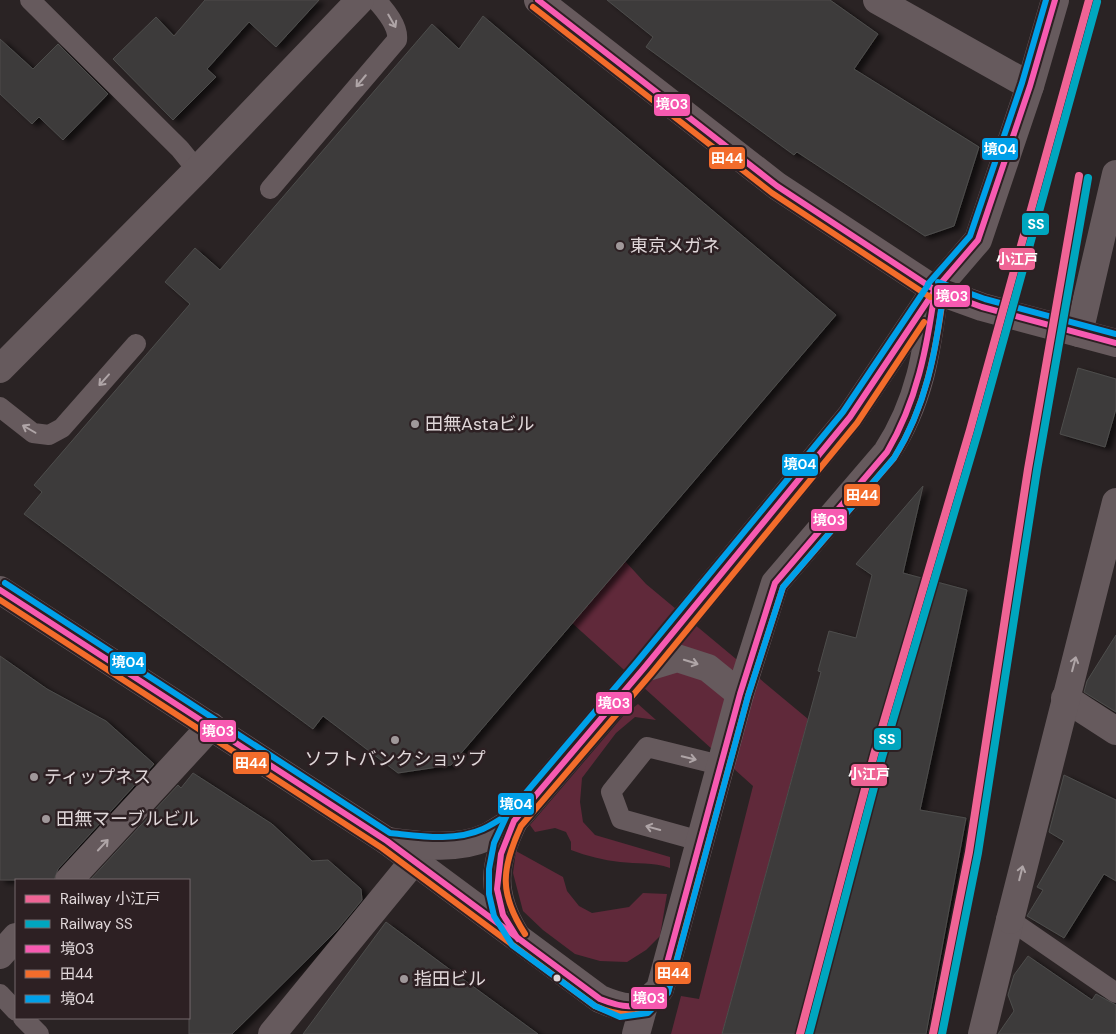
<svg xmlns="http://www.w3.org/2000/svg" width="1116" height="1034" viewBox="0 0 1116 1034" font-family="'DM Sans','Noto Sans JP',sans-serif">
	<style>
		.green { fill: #60293a }
		.building { fill: #3c3b3b; stroke: #4e4d4c; filter: url(#shadow) }
		.lines { fill: none; stroke-linecap: round; stroke-linejoin: round }
		.service { stroke: #665a5d; stroke-width: 20 }
		.pedestrian { stroke: #665a5d; stroke-width: 28 }
		.minor { stroke: #665a5d; stroke-width: 28 }
		.tertiary { stroke: #665a5d; stroke-width: 28 }
		.primary { stroke: #675a5d; stroke-width: 28 }
		.bus-1-casing { stroke: #2d2023; stroke-width: 10 }
		.bus-2-casing { stroke: #2d2023; stroke-width: 10 }
		.bus-3-casing { stroke: #2d2023; stroke-width: 10 }
		.bus-1 { stroke: #f75ab1; stroke-width: 6 }
		.bus-2 { stroke: #f36c2b; stroke-width: 6 }
		.bus-3 { stroke: #00a0e9; stroke-width: 6 }
		.rail-1-casing { stroke: #2d2023; stroke-width: 11 }
		.rail-2-casing { stroke: #2d2023; stroke-width: 11 }
		.rail-1 { stroke: #ef6495; stroke-width: 8 }
		.rail-2 { stroke: #00a6bf; stroke-width: 8 }
		.oneway { stroke: #afa5a7 }
		.poi-dot { fill: #a0989a; stroke: #2d2023; stroke-width: 2 }
		.bus-dot { fill: #e0d7d9; stroke: #2d2023; stroke-width: 2 }
		.labels { text-anchor: middle; stroke-width: 5; stroke-linejoin: round; paint-order: stroke }
		.poi-label { font-size: 18px; fill: #e0d7d9; stroke: #2d2023; text-anchor: start }
		.line-badge { stroke: #2d2023; stroke-width: 2 }
		.badge-label { font-size: 14px; text-anchor: middle; font-weight: bold; fill: #fff }
	</style>
	<defs>
		<filter id="shadow"><feDropShadow dx="5.5" dy="3" stdDeviation="2.5" flood-color="#0009"/></filter>
	</defs>
	<rect width="100%" height="100%" fill="#2a2324"/>
	<g class="green">
		<polygon points="625,561 646,584 808,719 722,1034 671,1034 681,996 699,999 753,786 572,623"/>
		<path d="M638,704L656,720L635,717L616,733L582,778L580,802L583,822L595,835L670,857V868C653,862 637,864 620,862C603,860 587,856 571,850V842L566,832L555,828L535,832L530,825L624,715Z"/>
		<polygon points="516,851 563,877 567,891 579,906 592,913 629,907 643,893 667,894 660,936 646,950 627,962 600,961 575,954 543,930 523,911 513,873"/>
	</g>
	<g class="building">
		<polygon points="205,0 319,0 276,47 249,22 207,69 216,77 173,120 113,59 156,17 174,36"/>
		<polygon points="607,0 830,0 878,34 854,69 979,147 954,226 925,236 797,152 794,155 646,47 653,37"/>
		<polygon points="483,16 836,315 451,765 398,773 323,716 313,729 24,514 42,492 34,485 190,304 165,282 195,248 220,270 432,24 459,49"/>
		<polygon points="0,39 33,69 58,44 108,94 63,140 39,117 32,124 0,94"/>
		<polygon points="1078,368 1116,379 1116,409 1105,447 1060,434"/>
		<polygon points="923,486 903,573 967,590 920,810 966,818 926,1034 722,1034 821,672 818,671 829,631 856,638 872,575 856,564"/>
		<polygon points="1116,635 1116,712 1084,692 1087,681"/>
		<polygon points="0,656 47,689 106,721 154,764 58,869 54,880 0,880"/>
		<polygon points="193,773 272,824 312,861 328,860 361,889 362,900 337,930 232,1034 189,1034 189,880 90,880 178,785 181,788"/>
		<polygon points="1064,775 1116,800 1116,881 1104,874 1064,938 1027,916 1043,890 1037,887 1064,841 1049,832"/>
		<polygon points="386,922 441,963 538,1034 303,1034"/>
		<polygon points="1028,956 1092,1000 1096,994 1116,1005 1116,1034 998,1034 1014,1011 1008,995 1014,975"/>
	</g>
	<g class="lines">
		<g class="service">
			<polyline points="30,0 180,149 197,170"/>
			<path d="M270,189L397,40C399,26 385,10 376,0"/>
			<polyline points="0,407 33,433 49,435 62,428 136,344"/>
			<polyline points="700,841 621,819 611,792 647,747 720,765"/>
			<polyline points="1010,920 1116,993"/>
			<polyline points="0,994 16,1011"/>
			<polyline points="23,1018 39,1034"/>
		</g>
		<polyline class="pedestrian" points="982,1034 1010,920"/>
		<g class="minor">
			<polyline points="877,0 1030,86"/>
			<polyline points="935,290 978,240 1030,86 1055,0"/>
			<polyline points="1079,333 1116,174"/>
			<polyline points="0,369 197,170 360,0"/>
			<polyline points="1065,698 1116,731"/>
			<polyline points="69,880 211,726"/>
			<polyline points="1010,920 1116,502"/>
			<polyline points="0,955 16,937"/>
			<polyline points="272,1034 413,862"/>
			<polyline points="636,1034 644,1005"/>
		</g>
		<g class="tertiary">
			<path d="M0,590L387,841L600,999C629,1011 637,1012 660,989L740,694L775,583L887,452C921,400 927,350 935,290"/>
			<polyline points="644,668 677,658 708,668 740,694"/>
			<path d="M387,841C419,845 456,851 487,837C497,832 505,826 514,821"/>
			<path d="M515,934C490,893 493,863 514,821L644,668L850,417L931,296"/>
		</g>
		<polyline class="primary" points="538,0 777,186 935,290 982,307 1116,343"/>
		<defs>
			<g id="bus-1">
				<polyline points="538,0 777,186 935,290 982,307 1116,343"/>
				<path d="M0,590L387,841L600,999C628,1010 638,1010 660,989L740,694L775,583L887,452C917,401 927,348 935,290"/>
				<polyline points="518,939 503,915 497,889 501,854 514,821 644,668 850,417 935,290 978,240 1030,86 1055,0"/>
			</g>
			<g id="bus-2">
				<polyline points="533,7 772,193 930,297"/>
				<path d="M0,600L382,848L595,1006C622,1018 650,1020 668,992L748,696L783,587L894,458C926,407 936,350 944,291"/>
				<path d="M525,934C499,894 501,869 521,826L651,674L857,423L924,322"/>
			</g>
			<g id="bus-3">
				<polyline points="938,282 985,299 1116,334"/>
				<polyline points="928,284 970,236 1022,83 1046,0"/>
				<path d="M928,285L843,412L637,662L507,815L494,843L489,869V894L494,916L512,945L595,1006L620,1017L648,1013L668,993L748,696L783,587L894,458C926,407 936,352 943,294"/>
				<path d="M5,583L390,833C420,836 454,842 483,829C492,825 501,819 510,813"/>
			</g>
		</defs>
		<use href="#bus-1" class="bus-1-casing"/>
		<use href="#bus-2" class="bus-2-casing"/>
		<use href="#bus-3" class="bus-3-casing"/>
		<use href="#bus-1" class="bus-1"/>
		<use href="#bus-2" class="bus-2"/>
		<use href="#bus-3" class="bus-3"/>
		<defs>
			<g id="rail-1">
				<polyline points="800,1034 874,755 970,430 1089,0"/>
				<polyline points="933,1034 969,852 1028,469 1079,176"/>
			</g>
			<g id="rail-2">
				<polyline points="809,1034 882,757 978,432 1097,2"/>
				<polyline points="942,1034 978,853 1037,470 1088,178"/>
			</g>
		</defs>
		<use href="#rail-1" class="rail-1-casing"/>
		<use href="#rail-2" class="rail-2-casing"/>
		<use href="#rail-1" class="rail-1"/>
		<use href="#rail-2" class="rail-2"/>
	</g>
	<defs><path id="oneway-shaft" d="M-6 0H5M1.5-3L5.5 0L1.5 3" fill="none" stroke-width="1.6" stroke-linecap="round" stroke-linejoin="round" transform="scale(1.25)"/></defs>
	<g class="oneway">
		<use href="#oneway-shaft" transform="translate(392 21) rotate(60)"/>
		<use href="#oneway-shaft" transform="translate(361 81) rotate(130)"/>
		<use href="#oneway-shaft" transform="translate(104 380) rotate(132)"/>
		<use href="#oneway-shaft" transform="translate(29 429) rotate(-150)"/>
		<use href="#oneway-shaft" transform="translate(691 662) rotate(17)"/>
		<use href="#oneway-shaft" transform="translate(1074 664) rotate(-75)"/>
		<use href="#oneway-shaft" transform="translate(689 758) rotate(14)"/>
		<use href="#oneway-shaft" transform="translate(653 828) rotate(-165)"/>
		<use href="#oneway-shaft" transform="translate(103 845) rotate(-47)"/>
		<use href="#oneway-shaft" transform="translate(1021 873) rotate(-76)"/>
	</g>
	<g class="poi-dot">
		<circle cx="620" cy="246" r="5"/>
		<circle cx="415" cy="424" r="5"/>
		<circle cx="395" cy="740" r="5"/>
		<circle cx="34" cy="777" r="5"/>
		<circle cx="46" cy="819" r="5"/>
		<circle cx="404" cy="979" r="5"/>
	</g>
	<circle class="bus-dot" cx="557" cy="978" r="4.5"/>
	<g class="labels">
		<g class="poi-label">
			<text x="630" y="252">東京メガネ</text>
			<text x="425" y="430">田無Astaビル</text>
			<text x="395" y="765" text-anchor="middle">ソフトバンクショップ</text>
			<text x="44" y="783">ティップネス</text>
			<text x="56" y="825">田無マーブルビル</text>
			<text x="414" y="985">指田ビル</text>
		</g>
	</g>
	<g class="line-badge">
		<rect x="653" y="93" width="38" height="24" rx="5" fill="#f75ab1"/>
		<rect x="981" y="137" width="38" height="24" rx="5" fill="#00a0e9"/>
		<rect x="708" y="146" width="38" height="24" rx="5" fill="#f36c2b"/>
		<rect x="1021" y="212" width="29" height="24" rx="5" fill="#00a6bf"/>
		<rect x="998" y="247" width="38" height="24" rx="5" fill="#ef6495"/>
		<rect x="933" y="284" width="38" height="24" rx="5" fill="#f75ab1"/>
		<rect x="781" y="453" width="38" height="24" rx="5" fill="#00a0e9"/>
		<rect x="843" y="483" width="38" height="24" rx="5" fill="#f36c2b"/>
		<rect x="810" y="508" width="38" height="24" rx="5" fill="#f75ab1"/>
		<rect x="109" y="651" width="38" height="24" rx="5" fill="#00a0e9"/>
		<rect x="595" y="691" width="38" height="24" rx="5" fill="#f75ab1"/>
		<rect x="199" y="719" width="38" height="24" rx="5" fill="#f75ab1"/>
		<rect x="873" y="727" width="29" height="24" rx="5" fill="#00a6bf"/>
		<rect x="232" y="751" width="38" height="24" rx="5" fill="#f36c2b"/>
		<rect x="850" y="763" width="38" height="24" rx="5" fill="#ef6495"/>
		<rect x="497" y="792" width="38" height="24" rx="5" fill="#00a0e9"/>
		<rect x="654" y="961" width="38" height="24" rx="5" fill="#f36c2b"/>
		<rect x="630" y="986" width="38" height="24" rx="5" fill="#f75ab1"/>
	</g>
	<g class="badge-label">
		<text x="672" y="109">境03</text>
		<text x="1000" y="154">境04</text>
		<text x="727" y="163">田44</text>
		<text x="1036" y="229">SS</text>
		<text x="1017" y="264">小江戸</text>
		<text x="952" y="301">境03</text>
		<text x="800" y="469">境04</text>
		<text x="862" y="500">田44</text>
		<text x="829" y="525">境03</text>
		<text x="128" y="667">境04</text>
		<text x="614" y="708">境03</text>
		<text x="218" y="736">境03</text>
		<text x="887" y="744">SS</text>
		<text x="251" y="768">田44</text>
		<text x="869" y="779">小江戸</text>
		<text x="516" y="809">境04</text>
		<text x="673" y="978">田44</text>
		<text x="649" y="1003">境03</text>
	</g>
	<rect x="15" y="879" width="175" height="140" fill="#2d2023" stroke="#75696c"/>
	<rect x="25" y="895" width="25" height="8" fill="#ef6495" stroke="#75696c"/>
	<text x="60" y="904" font-size="15" fill="#e0d7d9">Railway 小江戸</text>
	<rect x="25" y="920" width="25" height="8" fill="#00a6bf" stroke="#75696c"/>
	<text x="60" y="929" font-size="15" fill="#e0d7d9">Railway SS</text>
	<rect x="25" y="945" width="25" height="8" fill="#f75ab1" stroke="#75696c"/>
	<text x="60" y="954" font-size="15" fill="#e0d7d9">境03</text>
	<rect x="25" y="970" width="25" height="8" fill="#f36c2b" stroke="#75696c"/>
	<text x="60" y="979" font-size="15" fill="#e0d7d9">田44</text>
	<rect x="25" y="995" width="25" height="8" fill="#00a0e9" stroke="#75696c"/>
	<text x="60" y="1004" font-size="15" fill="#e0d7d9">境04</text>
</svg>
